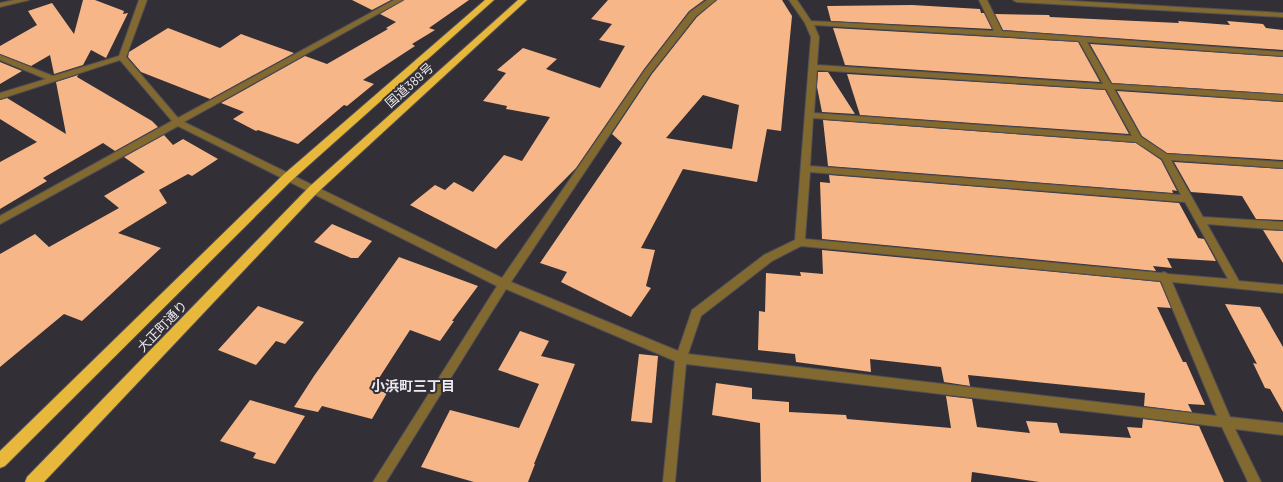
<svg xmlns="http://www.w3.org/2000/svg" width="1283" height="482" viewBox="0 0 1283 482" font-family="Barlow,'Noto Sans JP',sans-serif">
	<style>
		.building { fill: #f7b687; fill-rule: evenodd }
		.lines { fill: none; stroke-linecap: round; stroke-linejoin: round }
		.street-casing { stroke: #504d55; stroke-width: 2 }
		.highway-casing { stroke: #504d55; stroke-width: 2 }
		.street { fill: #816930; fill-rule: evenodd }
		.highway { fill: #e7b83b; fill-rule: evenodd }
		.labels { text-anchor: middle; stroke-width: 4; stroke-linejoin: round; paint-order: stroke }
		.street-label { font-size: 13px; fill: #edebf0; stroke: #322f37 }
		.neighbourhood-label { font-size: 14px; font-weight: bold; fill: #edebf0; stroke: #322f37 }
	</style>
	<rect width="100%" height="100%" fill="#322f37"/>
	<g class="building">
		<polygon points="83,0 95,0 124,11 123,14 128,13 106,58 91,50 83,65 54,74 50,55 31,66 0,54 0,46 37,25 28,11 52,3 74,34"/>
		<polygon points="352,0 391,0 372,10"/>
		<polygon points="404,0 469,0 429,28 435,30 412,44 415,46 363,80 374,84 347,106 344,105 298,144 258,130 256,131 233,119 244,112 221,103 305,56 327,64 388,29 386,28 396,22 380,14"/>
		<polygon points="608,0 704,0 689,11 644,69 576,168 496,249 410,205 435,185 445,190 454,182 473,192 504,155 522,161 550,117 506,109 507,106 483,101 506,73 497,70 523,48 557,59 546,69 600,88 625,46 599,40 612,24 591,19"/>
		<path d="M717,0H782L792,16L781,131L767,129L757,182L683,169L641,248L655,250L646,286L651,288L631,317L561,282L567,272L540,263L622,143L612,134L652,74L697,17ZM703,95L739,105L732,149L666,138Z"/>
		<polygon points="912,5 980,9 981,13 984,13 992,29 831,21 827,6"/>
		<polygon points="995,14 1049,15 1050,17 1179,23 1178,21 1230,25 1227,21 1263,24 1266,28 1283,30 1283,50 1003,30"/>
		<polygon points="168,28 220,48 241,34 294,53 210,99 141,72 128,57 129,52"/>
		<polygon points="833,28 1078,42 1100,82 845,65"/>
		<polygon points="1090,44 1283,57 1283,94 1112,83"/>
		<polygon points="0,62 22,71 0,84"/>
		<polygon points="818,72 828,72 855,114 822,112 817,87"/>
		<polygon points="847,74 1105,90 1129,134 860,115"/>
		<polygon points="78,75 77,77 152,121 158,127 115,151 103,143 43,178 47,181 0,209 0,162 37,142 0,119 0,100 7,98 66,134 56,82"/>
		<polygon points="1117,91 1283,102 1283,160 1167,153 1142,136"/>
		<polygon points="823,120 1136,143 1161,160 1177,191 1172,190 1173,193 828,166"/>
		<polygon points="164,135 173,145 183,139 218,159 192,176 188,174 159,190 167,203 118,233 161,248 82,321 64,314 0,367 0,254 35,234 49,247 119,208 104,196 145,172 124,157"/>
		<polygon points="1174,162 1283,169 1283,220 1256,219 1242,196 1191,192"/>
		<polygon points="829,175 1179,203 1198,238 1204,239 1216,261 1167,258 1172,268 1153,266 1156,271 822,239 820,182 830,183"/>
		<polygon points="332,224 372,241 358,258 351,258 314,242"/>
		<polygon points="1263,230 1283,231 1283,263"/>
		<polygon points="822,250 1160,282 1171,308 1157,307 1183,362 1186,362 1205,405 1188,404 1192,412 1144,406 1145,393 968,375 970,386 944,382 941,367 870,359 871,372 796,362 795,354 758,350 759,311 765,312 766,273 801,276 800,272 823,274"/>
		<polygon points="399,257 478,286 452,321 454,321 440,341 410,330 372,389 387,393 372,419 322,406 318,412 294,407 314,376"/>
		<polygon points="1225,304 1260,307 1283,347 1283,412 1270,389 1265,388 1253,363 1257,364"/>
		<polygon points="258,306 304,322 285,344 276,341 256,365 218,350"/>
		<polygon points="520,331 549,341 541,356 575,364 534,464 535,464 528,482 474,482 421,467 450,410 519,428 539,384 498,370"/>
		<polygon points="639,354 658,356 652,423 631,421"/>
		<polygon points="716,383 752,388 752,399 789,402 789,412 846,415 847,419 951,428 946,396 972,399 977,427 1030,433 1026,421 1057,423 1060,433 1131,438 1127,427 1142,428 1143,419 1199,426 1224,482 1039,482 972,472 971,482 761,482 760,423 712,415"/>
		<polygon points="250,400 305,416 275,464 253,458 256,453 220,441"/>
	</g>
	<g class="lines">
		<defs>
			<g id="street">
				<polygon points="14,0 29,0 0,7 0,3"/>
				<path d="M139,0H147L126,57L178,118L394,0H403L184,122L502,278L645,70L690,12L707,0H716L696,16L651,73L511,282L678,351L692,310L764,255L795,240L811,37L805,23L789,0H797L811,21L994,31L979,0H987L1002,31L1283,52V56L1087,42L1111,84L1283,95V101L1114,89L1141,137L1167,154L1283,162V168L1171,160L1203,217L1283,222V230L1207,224L1239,281L1283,285V293L1172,282L1230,417L1283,423V435L1235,429L1261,482H1248L1222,427L686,364L675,482H663L675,361L506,289L386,482H373L497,286L178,126L0,224V216L172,121L120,60L0,99V93L46,79L0,60V55L53,76L119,56ZM814,25L1079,41L1103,84L817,65L819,37ZM817,70L1106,89L1132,136L814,113ZM813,118L1136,142L1162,159L1181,195L810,166ZM810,172L1185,202L1228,279L1168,274L1164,272L1161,273L805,239ZM801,246L1161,281L1217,416L688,354L701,316L772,261Z"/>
				<polygon points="1013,0 1055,0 1283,13 1283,17 1017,2"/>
			</g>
			<g id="highway">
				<polygon points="485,0 494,0 291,181 5,466 0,468 0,451 283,175"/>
				<polygon points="518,0 527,0 317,193 44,482 25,482 27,477 309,187"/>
			</g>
		</defs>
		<use href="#street" class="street-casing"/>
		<use href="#highway" class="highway-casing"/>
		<use href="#street" class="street"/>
		<use href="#highway" class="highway"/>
	</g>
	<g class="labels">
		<g class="street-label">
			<text transform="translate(409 85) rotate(-42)" y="5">国道389号</text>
			<text transform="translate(162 326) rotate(-46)" y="5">大正町通り</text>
		</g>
		<g class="neighbourhood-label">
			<text x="413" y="391">小浜町三丁目</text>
		</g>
	</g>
</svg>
